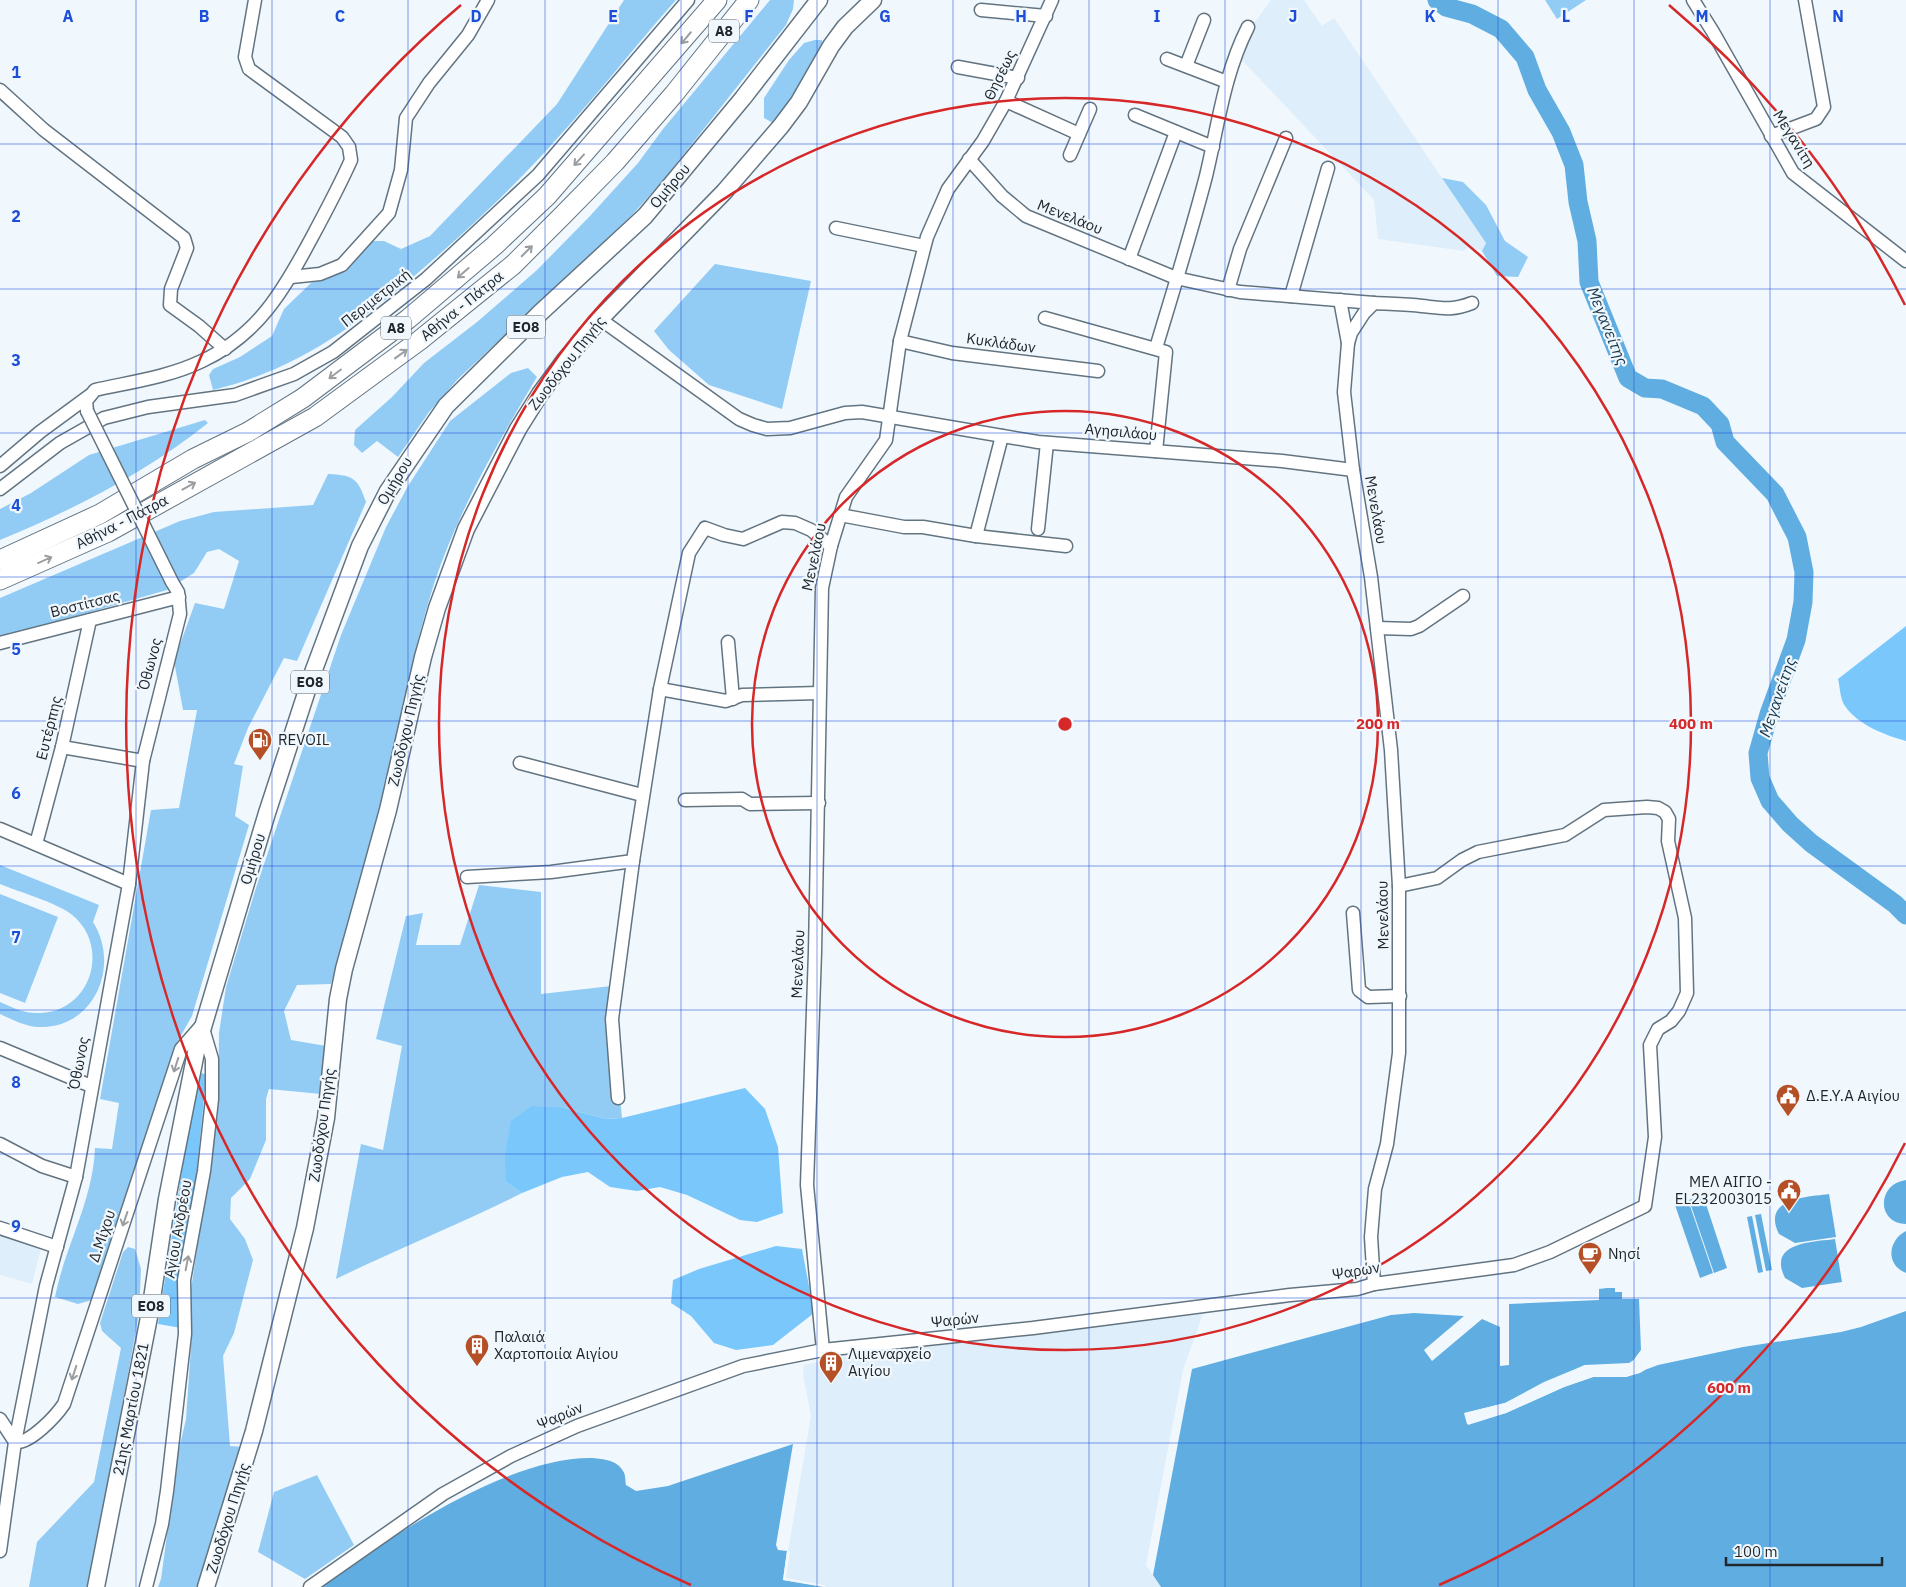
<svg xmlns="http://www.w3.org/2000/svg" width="1906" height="1587" viewBox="0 0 1906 1587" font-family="'IBM Plex Sans',sans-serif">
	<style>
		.built { fill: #deeefa }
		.green { fill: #92ccf5 }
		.forest { fill: #7ac7fc }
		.water { fill: #60aee1 }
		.pier { fill: #f0f8fe }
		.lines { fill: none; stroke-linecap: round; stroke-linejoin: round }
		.river { stroke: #60aee1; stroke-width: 19 }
		.minor-casing { stroke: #637481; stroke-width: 15 }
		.major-casing { stroke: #637481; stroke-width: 19 }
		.highway-casing { stroke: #637481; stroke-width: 21 }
		.minor { stroke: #fff; stroke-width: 12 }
		.major { stroke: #fff; stroke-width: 16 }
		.highway { stroke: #fff; stroke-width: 19 }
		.minor-bridge-casing { stroke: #637481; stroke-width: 15; stroke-linecap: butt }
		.minor-bridge { stroke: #fff; stroke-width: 12 }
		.oneway { stroke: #9b9ea0 }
		.grid { fill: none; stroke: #1d4ed8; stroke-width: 1; stroke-opacity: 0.55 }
		.ring { fill: none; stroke: #d62828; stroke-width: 2.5 }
		.labels { text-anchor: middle; stroke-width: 4.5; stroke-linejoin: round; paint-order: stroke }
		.shield { fill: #f0f8fe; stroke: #5f666c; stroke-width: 1 }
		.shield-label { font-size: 14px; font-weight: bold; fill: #21282d }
		.street-label { font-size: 15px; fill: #21282d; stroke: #f0f8fe }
		.poi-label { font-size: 15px; fill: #21282d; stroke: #f0f8fe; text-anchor: start }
		.water-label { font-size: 16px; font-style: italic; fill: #14364b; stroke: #f0f8fe }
		.grid-label { font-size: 16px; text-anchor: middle; font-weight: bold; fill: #1d4ed8; stroke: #f0f8fe; stroke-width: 4.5; stroke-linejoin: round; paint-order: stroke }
		.centre { fill: #d62828; stroke: #f0f8fe; stroke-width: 2.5 }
		.ring-label { font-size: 15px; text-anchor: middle; font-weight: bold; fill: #d62828; stroke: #f0f8fe; stroke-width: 4.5; stroke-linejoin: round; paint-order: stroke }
	</style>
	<rect width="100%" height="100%" fill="#f0f8fe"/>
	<g class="built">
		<polygon points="1271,0 1304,0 1322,26 1334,18 1486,243 1482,251 1468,247 1464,251 1378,239 1374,200 1240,58 1247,33"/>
		<polygon points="0,1232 42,1245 32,1284 0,1275"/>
		<polygon points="1203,1314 1183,1370 1146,1565 1161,1587 823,1587 783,1580 811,1416 803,1375 804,1365 854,1355"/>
	</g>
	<g class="green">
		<path d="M624,0H676C634,47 596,97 553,143C512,189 467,231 420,271C356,326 296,370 213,390L209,375L213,369L240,357L272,336L284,309L311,283L335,273L372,241H384L401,249L430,236L557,104Z"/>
		<polygon points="770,0 794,0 793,9 786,25 665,178 633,214 458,379 429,412 398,457 377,441 362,453 354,445 355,430 392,397 424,363 477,322 537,270 590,216 638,163 663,129"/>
		<polygon points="1545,0 1586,0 1557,19"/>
		<polygon points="815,40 822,40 823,47 787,108 773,123 764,118 764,98 789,60 804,43"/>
		<polygon points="1442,178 1463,182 1486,205 1505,241 1528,257 1518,277 1497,276 1482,251 1486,243"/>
		<polygon points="715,264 811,281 782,409 709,385 669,350 654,331"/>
		<path d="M528,368L537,377C498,442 458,511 434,584C415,643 404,704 390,764C373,838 352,911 331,984L297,985L284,1011L291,1040L326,1046L321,1094L269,1089L266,1099V1140L250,1179L231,1198L230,1219L245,1239L253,1260L234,1333L223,1356L230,1446L243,1447L200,1587H158L161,1579L178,1453L186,1419L192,1332L191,1289L218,1113L219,1033L226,987L255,891L341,635L386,527L408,486L450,421L511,373Z"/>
		<path d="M205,420L208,423C147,472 73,510 0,540V509L31,493L89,455Z"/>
		<path d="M328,474C353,475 358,478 366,502L297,661L284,658L248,728L234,764L243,766L235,816L249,825L192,1016L175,1046L159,1106L92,1300L78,1304L55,1297C65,1246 93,1201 95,1148L112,1149L119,1103L100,1099L151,810L179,808L197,710H183L174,661L195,603L224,609L239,561L219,549L207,552L194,573L167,590L0,638V598L180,521L214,512L313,505Z"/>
		<path d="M0,865L99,905L93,922C121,966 94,1030 37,1027C24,1026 11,1019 0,1014V1002C13,1008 26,1014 40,1013C92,1011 111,945 71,914C55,902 19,892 0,884Z"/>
		<path d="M479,885L541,892V994L620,985L615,1042L622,1118L606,1119L564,1108L506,1182L522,1193C461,1224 397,1249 336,1279L361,1144L383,1150L402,1046L376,1039L406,916L423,913L416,945H460Z"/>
		<polygon points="0,894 58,917 25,1003 0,993"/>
		<polygon points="128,1247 135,1249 141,1269 139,1314 89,1587 29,1587 37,1542 94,1482 121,1348 102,1331 100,1323 123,1252"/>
		<polygon points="317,1475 354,1545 305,1579 258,1552 274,1492"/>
	</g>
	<g class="forest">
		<path d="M1906,626V741C1885,735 1858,725 1845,706C1840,699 1840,687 1838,679Z"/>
		<polygon points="201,1073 205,1074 206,1079 181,1328 158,1324 187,1139"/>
		<polygon points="745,1088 765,1109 778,1147 783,1213 757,1222 740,1220 687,1195 660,1187 637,1191 610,1187 588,1172 562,1177 522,1193 506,1182 505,1156 511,1121 532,1106 564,1108 606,1119 622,1118"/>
		<polygon points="776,1246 802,1249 814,1313 773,1345 736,1350 714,1343 691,1316 671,1303 673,1280 699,1269"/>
	</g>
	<g class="water">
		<path d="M1906,1180V1224C1877,1224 1876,1184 1906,1180Z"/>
		<path d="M1829,1194L1836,1237L1795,1243L1779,1234C1761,1198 1807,1197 1829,1194Z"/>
		<polygon points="1703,1195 1727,1268 1714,1273 1689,1200"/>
		<polygon points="1688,1200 1713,1273 1700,1278 1675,1205"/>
		<polygon points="1761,1214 1772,1270 1766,1271 1755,1215"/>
		<polygon points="1752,1216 1763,1272 1758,1273 1747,1217"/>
		<path d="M1906,1231V1273C1885,1265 1888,1240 1906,1231Z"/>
		<path d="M1835,1239L1842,1282L1802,1288L1785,1278C1767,1242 1813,1242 1835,1239Z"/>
		<polygon points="1607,1288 1615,1288 1615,1292 1622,1292 1622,1299 1639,1299 1641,1350 1632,1362 1624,1365 1585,1365 1544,1382 1505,1403 1465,1413 1468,1425 1506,1413 1564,1387 1593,1377 1626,1377 1658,1365 1743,1347 1841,1332 1861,1327 1906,1311 1906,1587 1161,1587 1153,1575 1192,1369 1391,1315 1414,1313 1464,1316 1424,1350 1432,1361 1482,1319 1500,1327 1500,1366 1509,1365 1509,1304 1599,1300 1599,1289"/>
		<path d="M793,1444L776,1545L778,1550L787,1551L783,1580L823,1587H320C388,1538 508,1456 593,1458C603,1459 617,1460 623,1471C626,1475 625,1481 626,1485L636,1491L668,1486Z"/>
	</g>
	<g class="pier">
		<polygon points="1641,1350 1639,1359 1630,1365 1586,1368 1545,1385 1506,1405 1467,1415 1467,1417 1469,1422 1490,1416 1563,1384 1592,1375 1626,1374 1645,1367 1645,1370 1640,1373 1626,1377 1593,1377 1564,1387 1506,1413 1467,1424 1464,1413 1505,1403 1585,1365 1629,1363 1637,1358"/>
		<polygon points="787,1551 790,1551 786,1578 824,1585 826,1587 783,1580"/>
	</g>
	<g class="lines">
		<polyline class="river" points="1437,0 1446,7 1472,14 1501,29 1525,57 1537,90 1561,132 1574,165 1578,202 1587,241 1589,282 1628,378 1645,388 1662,389 1703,406 1720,424 1725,442 1775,494 1797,537 1804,572 1803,602 1796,640 1769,714 1758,753 1760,778 1770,801 1790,824 1811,843 1895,904 1906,915"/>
		<defs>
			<g id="minor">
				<polyline points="1693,0 1713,32 1793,173 1906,261"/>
				<polyline points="981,10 1046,16"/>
				<polyline points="1167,59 1227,82"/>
				<polyline points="1186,66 1204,20"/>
				<polyline points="958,67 1018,78"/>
				<polyline points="0,90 44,130 184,238 187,248 171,289 170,305 199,326 225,349"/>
				<polyline points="1006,101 1079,134"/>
				<polyline points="1135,115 1213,147"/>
				<polyline points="1771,136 1816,119 1824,107 1805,0"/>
				<polyline points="1070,155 1090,109"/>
				<polyline points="969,159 1002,196 1026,216 1176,278 1240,292 1374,303 1364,313 1351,333 1348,343 1344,392 1353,470 1371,577 1391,750 1399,886 1399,1053 1387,1144 1375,1189 1371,1237 1374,1284"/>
				<polyline points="836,228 924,246"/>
				<polyline points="1129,259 1176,132"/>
				<polyline points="291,277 320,274 342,265 389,213 401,170 406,118 429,83 468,35 488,0"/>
				<polyline points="1228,290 1240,249 1286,138"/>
				<polyline points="1291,296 1328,168"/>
				<polyline points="1340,300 1348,343"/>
				<path d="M1374,303C1390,304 1406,304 1422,306C1441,308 1452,311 1472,303"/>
				<polyline points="1045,318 1166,352 1156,451"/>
				<polyline points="600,319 739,419 753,425 767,429 790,428 845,413 862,412 1038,442 1282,461 1353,470"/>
				<polyline points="900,341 952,353 1098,371"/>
				<path d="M1156,348C1173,291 1191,234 1206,176C1218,126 1224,74 1248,27"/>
				<path d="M87,411L86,401L95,390C131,382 169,377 202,361C258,335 283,291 311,239C325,213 339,187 351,160L349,147L342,137L249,69L245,57L255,0"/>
				<polyline points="0,466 40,432 89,396"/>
				<polyline points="0,489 60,443 104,418 148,407 235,395 294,374 333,352 426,279 538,175 688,0"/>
				<polyline points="840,515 904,527 923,527 976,536 1002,436"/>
				<polyline points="1038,529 1047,443"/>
				<polyline points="976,536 1066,546"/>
				<polyline points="1377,628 1411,629 1419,626 1463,596"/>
				<polyline points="728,642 733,699"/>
				<polyline points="0,643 179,597"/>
				<polyline points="660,689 726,701 742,695 819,693"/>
				<polyline points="62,747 143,761"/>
				<polyline points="520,763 642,795"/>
				<polyline points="685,800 742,799 750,804 819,803"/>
				<polyline points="0,829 129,884"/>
				<polyline points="36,844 62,747 90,620"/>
				<polyline points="467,877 551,872 633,861 660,689 689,553 705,528 724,535 743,539 782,522 795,523 811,530 831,546"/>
				<polyline points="1353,913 1359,990 1368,997 1400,996"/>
				<polyline points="0,1048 91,1086"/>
				<polyline points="618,1098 612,1019 633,861"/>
				<polyline points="0,1144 42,1166 76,1177"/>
				<polyline points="0,1228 57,1247"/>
				<polyline points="823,1350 807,1185 815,952 822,588 831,546 846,497 886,440 900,341 927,237 948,189 983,141 1006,101 1052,0"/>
				<polyline points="0,1419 15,1442"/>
				<path d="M15,1442C30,1444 56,1416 64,1404L181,1049L202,1025L212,1059V1099L204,1171L184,1280L185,1334L167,1491L162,1524L146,1587"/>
				<polyline points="0,1551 15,1442 46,1286 76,1177 129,884 143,761 180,614 178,592 172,582"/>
				<polyline points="310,1587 443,1494 511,1456 577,1426 743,1366 823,1350 1033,1328 1290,1295 1357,1289 1374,1284 1514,1265 1550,1252 1645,1206 1655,1137 1650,1045 1658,1029 1671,1021 1679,1011 1687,993 1685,918 1668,841 1669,819 1665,812 1658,808 1647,807 1604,810 1565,835 1478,852 1462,860 1437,878 1399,886"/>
			</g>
			<g id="major">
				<polyline points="96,1587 150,1312 167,1199 197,1047 267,813 312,675 360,546 388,491 446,406 540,313 645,216 743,98 819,0"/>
				<polyline points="206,1587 254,1431 305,1228 326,1118 338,999 344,969 388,810 423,657 437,608 466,529 518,429 540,394 565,360 600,319 724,192 781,126 799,102 831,46 845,27 873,0"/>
			</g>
			<g id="highway">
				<polyline points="0,560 100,514 193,459 248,432 303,398 408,319 494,246 547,196 717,0"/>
				<polyline points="0,580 108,532 315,417 420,340 513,265 563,215 615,162 674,94 749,0"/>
			</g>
		</defs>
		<use href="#minor" class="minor-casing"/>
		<use href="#major" class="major-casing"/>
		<use href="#highway" class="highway-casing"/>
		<use href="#minor" class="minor"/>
		<use href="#major" class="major"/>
		<use href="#highway" class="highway"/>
		<defs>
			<polyline id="minor-bridge" points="87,411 172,582"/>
		</defs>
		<use href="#minor-bridge" class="minor-bridge-casing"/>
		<use href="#minor-bridge" class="minor-bridge"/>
	</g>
	<defs><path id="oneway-shaft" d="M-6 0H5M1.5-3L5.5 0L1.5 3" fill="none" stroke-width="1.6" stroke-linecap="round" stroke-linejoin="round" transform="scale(1.25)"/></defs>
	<g class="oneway">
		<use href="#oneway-shaft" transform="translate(686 38) rotate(130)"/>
		<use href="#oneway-shaft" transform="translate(579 160) rotate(132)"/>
		<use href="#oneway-shaft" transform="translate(527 251) rotate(-45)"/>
		<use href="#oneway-shaft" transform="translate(463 273) rotate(139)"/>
		<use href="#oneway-shaft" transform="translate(401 354) rotate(-36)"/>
		<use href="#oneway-shaft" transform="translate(335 374) rotate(143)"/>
		<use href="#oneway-shaft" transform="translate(189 486) rotate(-29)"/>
		<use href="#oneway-shaft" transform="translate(45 560) rotate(-24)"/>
		<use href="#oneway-shaft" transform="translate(176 1065) rotate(108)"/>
		<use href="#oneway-shaft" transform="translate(125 1219) rotate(109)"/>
		<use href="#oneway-shaft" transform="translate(187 1263) rotate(-79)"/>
		<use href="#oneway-shaft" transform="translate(74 1373) rotate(108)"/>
	</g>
	<path class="grid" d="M136,0V1587M272,0V1587M408,0V1587M545,0V1587M681,0V1587M817,0V1587M953,0V1587M1089,0V1587M1225,0V1587M1361,0V1587M1498,0V1587M1634,0V1587M1770,0V1587M0,144H1906M0,289H1906M0,433H1906M0,577H1906M0,721H1906M0,866H1906M0,1010H1906M0,1154H1906M0,1298H1906M0,1443H1906"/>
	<g class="ring">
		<circle cx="1065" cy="724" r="313"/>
		<circle cx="1065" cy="724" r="626"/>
		<path d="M1905 1143A939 939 0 0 1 1439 1585M691 1585A939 939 0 0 1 461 5M1669 5A939 939 0 0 1 1905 305"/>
	</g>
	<defs>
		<symbol id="fuel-pin" viewBox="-11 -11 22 30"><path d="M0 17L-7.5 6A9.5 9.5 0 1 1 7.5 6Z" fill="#b54f26" stroke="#f0f8fe"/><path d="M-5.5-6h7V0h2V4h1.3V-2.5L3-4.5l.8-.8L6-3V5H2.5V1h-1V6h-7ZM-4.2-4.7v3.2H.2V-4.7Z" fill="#fff"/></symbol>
		<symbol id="civic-pin" viewBox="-11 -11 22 30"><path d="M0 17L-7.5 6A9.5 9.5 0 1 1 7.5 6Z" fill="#b54f26" stroke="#f0f8fe"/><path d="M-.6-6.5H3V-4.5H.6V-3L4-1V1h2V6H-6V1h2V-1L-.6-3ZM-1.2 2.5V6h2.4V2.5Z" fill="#fff"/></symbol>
		<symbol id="cafe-pin" viewBox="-11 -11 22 30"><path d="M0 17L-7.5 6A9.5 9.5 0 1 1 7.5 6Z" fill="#b54f26" stroke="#f0f8fe"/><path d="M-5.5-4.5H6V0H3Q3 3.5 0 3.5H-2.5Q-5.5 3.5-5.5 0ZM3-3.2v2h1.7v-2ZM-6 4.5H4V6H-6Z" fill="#fff"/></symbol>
		<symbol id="building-pin" viewBox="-11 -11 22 30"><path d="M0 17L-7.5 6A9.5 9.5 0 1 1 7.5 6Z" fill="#b54f26" stroke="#f0f8fe"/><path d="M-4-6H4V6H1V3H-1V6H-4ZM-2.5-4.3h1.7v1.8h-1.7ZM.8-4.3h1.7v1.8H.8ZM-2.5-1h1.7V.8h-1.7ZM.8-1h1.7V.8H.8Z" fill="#fff"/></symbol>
	</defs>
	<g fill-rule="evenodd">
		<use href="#fuel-pin" x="246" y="726" width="28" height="38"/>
		<use href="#civic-pin" x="1774" y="1082" width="28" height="38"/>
		<use href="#civic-pin" x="1775" y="1177" width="28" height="38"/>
		<use href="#cafe-pin" x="1576" y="1240" width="28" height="38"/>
		<use href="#building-pin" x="463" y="1332" width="28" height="38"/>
		<use href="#building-pin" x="817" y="1349" width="28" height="38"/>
	</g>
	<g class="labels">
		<g class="shield">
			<rect x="709" y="19.5" width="30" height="23" rx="4"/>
			<rect x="507" y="315.5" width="38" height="23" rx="4"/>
			<rect x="381" y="316.5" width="30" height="23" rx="4"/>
			<rect x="291" y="670.5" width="38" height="23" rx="4"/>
			<rect x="132" y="1294.5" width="38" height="23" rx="4"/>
		</g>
		<g class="shield-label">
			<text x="724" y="36">Α8</text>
			<text x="526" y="332">ΕΟ8</text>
			<text x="396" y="333">Α8</text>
			<text x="310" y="687">ΕΟ8</text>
			<text x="151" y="1311">ΕΟ8</text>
		</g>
		<g class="street-label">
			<text transform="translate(1000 75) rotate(-64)" y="5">Θησέως</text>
			<text transform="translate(1794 139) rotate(58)" y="5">Μεγανίτη</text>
			<text transform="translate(670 186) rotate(-50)" y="5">Ομήρου</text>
			<text transform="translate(1070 217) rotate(22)" y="5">Μενελάου</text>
			<text transform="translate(376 298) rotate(-38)" y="5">Περιμετρική</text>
			<text transform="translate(462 306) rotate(-39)" y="5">Αθήνα - Πάτρα</text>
			<text transform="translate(1001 343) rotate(8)" y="5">Κυκλάδων</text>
			<text transform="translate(567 363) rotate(-52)" y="5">Ζωοδόχου Πηγής</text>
			<text transform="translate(1121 432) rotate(5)" y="5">Αγησιλάου</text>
			<text transform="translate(395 481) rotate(-59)" y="5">Ομήρου</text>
			<text transform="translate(1376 510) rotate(80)" y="5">Μενελάου</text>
			<text transform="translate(122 522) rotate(-27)" y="5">Αθήνα - Πάτρα</text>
			<text transform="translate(814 557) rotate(-78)" y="5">Μενελάου</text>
			<text transform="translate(85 604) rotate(-14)" y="5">Βοστίτσας</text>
			<text transform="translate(150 664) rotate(-75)" y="5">Όθωνος</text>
			<text transform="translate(49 728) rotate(-76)" y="5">Ευτέρπης</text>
			<text transform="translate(406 730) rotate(-77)" y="5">Ζωοδόχου Πηγής</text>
			<text transform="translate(253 859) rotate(-73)" y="5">Ομήρου</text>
			<text transform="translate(1383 915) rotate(-91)" y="5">Μενελάου</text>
			<text transform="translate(798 964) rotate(-88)" y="5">Μενελάου</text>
			<text transform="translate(79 1063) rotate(-79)" y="5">Όθωνος</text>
			<text transform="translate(322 1125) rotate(-82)" y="5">Ζωοδόχου Πηγής</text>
			<text transform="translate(178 1229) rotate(-80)" y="5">Αγίου Ανδρέου</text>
			<text transform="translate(102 1236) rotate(-71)" y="5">Δ.Μίχου</text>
			<text transform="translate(1356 1271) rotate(-9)" y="5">Ψαρών</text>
			<text transform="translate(955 1320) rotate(-6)" y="5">Ψαρών</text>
			<text transform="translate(131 1409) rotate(-79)" y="5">21ης Μαρτίου 1821</text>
			<text transform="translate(560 1416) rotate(-23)" y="5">Ψαρών</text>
			<text transform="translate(228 1518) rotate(-73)" y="5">Ζωοδόχου Πηγής</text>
		</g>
		<g class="poi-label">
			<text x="278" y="745">REVOIL</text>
			<text x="1806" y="1101">Δ.Ε.Υ.Α Αιγίου</text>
			<text x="1772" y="1187" text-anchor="end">ΜΕΛ ΑΙΓΙΟ -<tspan x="1772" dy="17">EL232003015</tspan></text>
			<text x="1608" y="1259">Νησί</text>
			<text x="494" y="1342">Παλαιά<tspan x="494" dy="17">Χαρτοποιία Αιγίου</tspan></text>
			<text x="848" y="1359">Λιμεναρχείο<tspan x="848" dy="17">Αιγίου</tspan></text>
		</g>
		<g class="water-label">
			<text transform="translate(1608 326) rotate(68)" y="6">Μεγανείτης</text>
			<text transform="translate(1777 697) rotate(-71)" y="6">Μεγανείτης</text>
		</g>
	</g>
	<g class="grid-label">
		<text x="68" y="22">A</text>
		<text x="204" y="22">B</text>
		<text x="340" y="22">C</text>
		<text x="476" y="22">D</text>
		<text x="613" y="22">E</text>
		<text x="749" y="22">F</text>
		<text x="885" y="22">G</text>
		<text x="1021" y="22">H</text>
		<text x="1157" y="22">I</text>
		<text x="1293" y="22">J</text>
		<text x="1430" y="22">K</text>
		<text x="1566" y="22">L</text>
		<text x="1702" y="22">M</text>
		<text x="1838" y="22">N</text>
		<text x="16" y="78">1</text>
		<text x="16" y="222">2</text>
		<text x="16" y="366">3</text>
		<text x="16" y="511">4</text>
		<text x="16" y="655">5</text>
		<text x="16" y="799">6</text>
		<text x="16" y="943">7</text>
		<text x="16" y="1088">8</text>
		<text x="16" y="1232">9</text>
	</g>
	<circle cx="1065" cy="724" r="8" class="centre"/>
	<g class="ring-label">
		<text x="1378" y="729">200 m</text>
		<text x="1691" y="729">400 m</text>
		<text x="1729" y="1393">600 m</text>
	</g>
	<path d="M1726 1557v8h156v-8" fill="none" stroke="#21282d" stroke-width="2.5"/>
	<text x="1734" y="1557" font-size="15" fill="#21282d" stroke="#f0f8fe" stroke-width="4" paint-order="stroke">100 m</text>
</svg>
